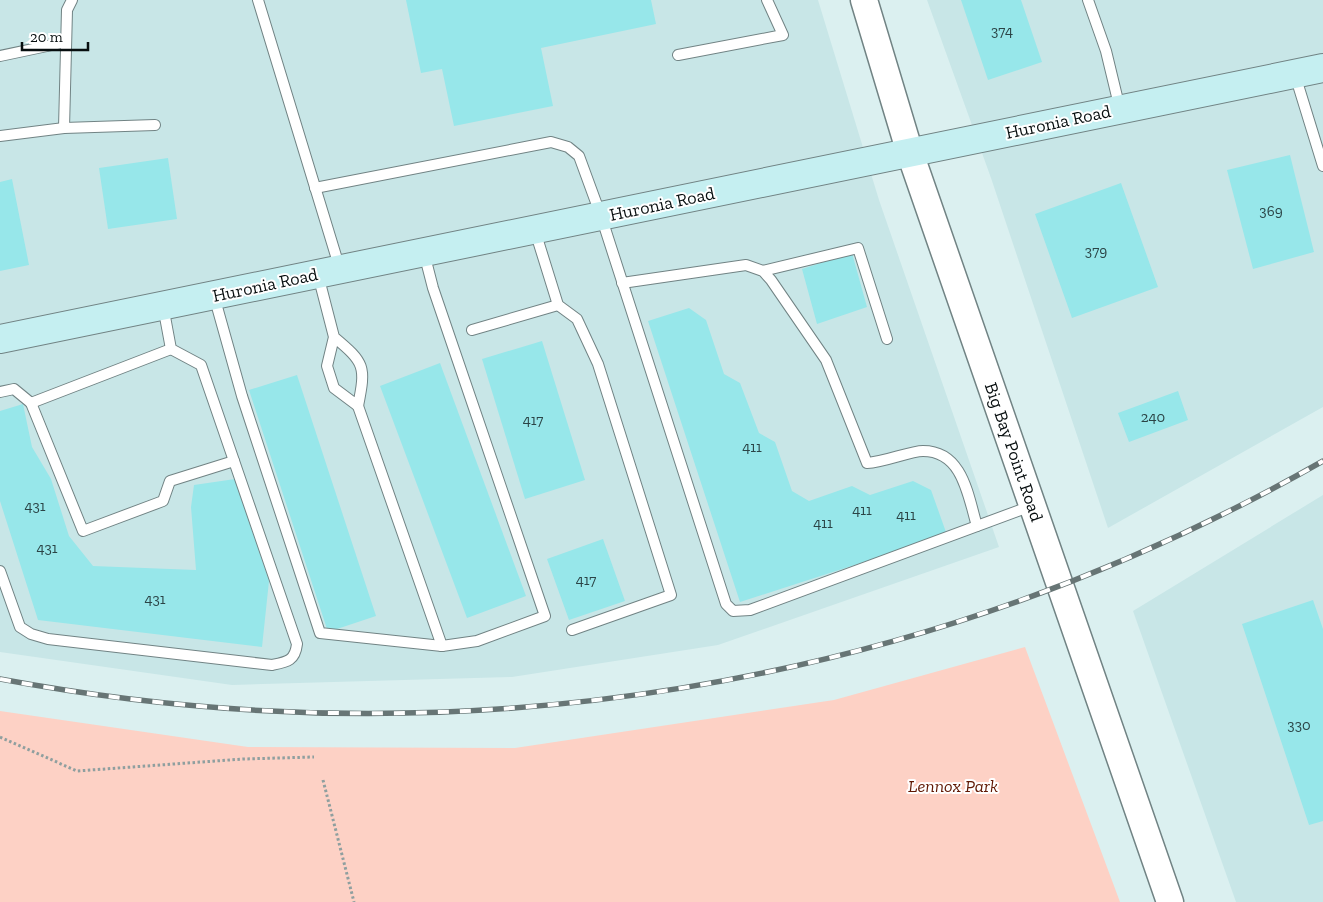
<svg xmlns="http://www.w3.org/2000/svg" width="1323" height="902" viewBox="0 0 1323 902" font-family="'Zilla Slab',serif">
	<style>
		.built { fill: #c8e6e7 }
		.green { fill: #fdd1c5 }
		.building { fill: #97e7ea }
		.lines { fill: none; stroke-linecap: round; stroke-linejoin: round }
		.service-casing { stroke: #718384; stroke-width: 12 }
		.tertiary-casing { stroke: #718384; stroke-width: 29 }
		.secondary-casing { stroke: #718384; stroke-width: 30 }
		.path { stroke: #8f9f9f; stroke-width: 3; stroke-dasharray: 2.5 2.5; stroke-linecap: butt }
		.service { stroke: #fff; stroke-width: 10 }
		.tertiary { stroke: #fff; stroke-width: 26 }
		.secondary { stroke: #c5eff1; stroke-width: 28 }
		.rail-casing { stroke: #677575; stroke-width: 5.5 }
		.rail { stroke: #fff; stroke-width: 4; stroke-dasharray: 11; stroke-linecap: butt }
		.labels { text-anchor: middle; stroke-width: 4; stroke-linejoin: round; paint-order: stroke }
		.number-label { font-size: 15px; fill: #2b4446 }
		.street-label { font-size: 18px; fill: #070e0f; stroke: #fff }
		.park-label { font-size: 18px; font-style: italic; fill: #601803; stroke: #fff }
	</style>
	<rect width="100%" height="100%" fill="#dbf0f0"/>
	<g class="built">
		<polygon points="0,0 818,0 879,200 999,547 718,645 512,677 232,685 0,652"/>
		<polygon points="927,0 1323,0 1323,407 1108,528 991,178"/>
		<polygon points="1323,495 1323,902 1236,902 1133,611"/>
	</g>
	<polygon class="green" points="1025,647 1120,902 0,902 0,711 248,747 515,748 834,700"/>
	<g class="building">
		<polygon points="406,0 651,0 656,24 541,48 553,106 454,126 442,69 421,73"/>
		<polygon points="961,0 1021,0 1042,62 988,80"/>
		<polygon points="1290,155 1314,252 1253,269 1227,170"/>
		<polygon points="168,158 177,219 108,229 99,168"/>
		<polygon points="12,179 29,265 0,271 0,182"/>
		<polygon points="1121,183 1158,287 1072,318 1035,214"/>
		<polygon points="852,253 867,307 817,324 802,269"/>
		<polygon points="689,308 706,320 724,374 740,383 759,433 775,442 792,491 809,501 852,486 870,495 913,481 931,490 947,535 740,602 648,321"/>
		<polygon points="542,341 585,480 525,499 482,359"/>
		<polygon points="440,363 526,596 467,618 380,386"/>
		<polygon points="297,375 376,616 328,632 249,390"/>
		<polygon points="1178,391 1188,420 1129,442 1118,413"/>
		<polygon points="23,404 32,447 51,479 69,536 93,566 196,570 191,507 194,485 235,479 269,581 262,647 38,620 0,501 0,411"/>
		<polygon points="603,539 625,601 569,620 547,559"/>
		<polygon points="1313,600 1323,629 1323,821 1309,825 1242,624"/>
	</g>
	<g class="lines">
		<defs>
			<g id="service">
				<polyline points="258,0 340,269"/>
				<polyline points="1088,0 1106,51 1120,109"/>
				<polyline points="678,55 783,35 767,0"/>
				<polyline points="0,56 66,42"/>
				<polyline points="1295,75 1323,166"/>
				<polyline points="64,128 67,10 72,0"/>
				<polyline points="0,136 64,128 155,125"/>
				<polyline points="315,188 551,142 568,147 579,156 601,216 726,604 733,611 750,610 1031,506"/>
				<polyline points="535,231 558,305 577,319 598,364 671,595 572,630"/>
				<polyline points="763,271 858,248 887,339"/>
				<path d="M318,275L334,337L327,366L334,388L358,406C366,366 365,363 334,337"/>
				<path d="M622,283L746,265L763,271L771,280L826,360L867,463C885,462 910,451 923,451C963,451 968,496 977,526"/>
				<polyline points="214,296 242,396 320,633 442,646"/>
				<polyline points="472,330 558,305"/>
				<polyline points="0,392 14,389 31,403 171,349"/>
				<polyline points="31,403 83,531 163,501 170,481 234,461"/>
				<polyline points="358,406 442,646 477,641 545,616 433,288 424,253"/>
				<path d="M0,571L20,627L31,634L48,639L272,665C287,662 295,661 297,644L201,365L171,349L163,306"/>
			</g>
			<polyline id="tertiary" points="864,0 910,153 1170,902"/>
			<polyline id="secondary" points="0,339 1323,68"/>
		</defs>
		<use href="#service" class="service-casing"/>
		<use href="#tertiary" class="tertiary-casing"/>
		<use href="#secondary" class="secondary-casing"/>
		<g class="path">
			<polyline points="0,737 77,771 243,759 314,757"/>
			<polyline points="323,780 354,902"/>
		</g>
		<use href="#service" class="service"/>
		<use href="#tertiary" class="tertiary"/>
		<use href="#secondary" class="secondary"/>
		<defs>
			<path id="rail" d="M0,679C456,764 919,691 1323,461"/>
		</defs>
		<use href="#rail" class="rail-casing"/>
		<use href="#rail" class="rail"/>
	</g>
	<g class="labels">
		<g class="number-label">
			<text x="1002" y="36">374</text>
			<text x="1271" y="216">369</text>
			<text x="1096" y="256">379</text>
			<text x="1153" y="422">240</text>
			<text x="533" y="425">417</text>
			<text x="752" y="452">411</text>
			<text x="35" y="511">431</text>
			<text x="862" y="515">411</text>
			<text x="906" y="520">411</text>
			<text x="823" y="528">411</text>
			<text x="47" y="553">431</text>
			<text x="586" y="585">417</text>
			<text x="155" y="604">431</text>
			<text x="1299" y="730">330</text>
		</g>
		<g class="street-label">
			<text transform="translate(1058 122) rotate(-12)" y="6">Huronia Road</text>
			<text transform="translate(662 204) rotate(-12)" y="6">Huronia Road</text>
			<text transform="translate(265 285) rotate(-12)" y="6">Huronia Road</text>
			<text transform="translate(1014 452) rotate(71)" y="6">Big Bay Point Road</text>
		</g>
		<g class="park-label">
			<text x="953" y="792">Lennox Park</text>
		</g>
	</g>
	<path d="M22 42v8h66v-8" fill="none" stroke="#070e0f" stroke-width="2.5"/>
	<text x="30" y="42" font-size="15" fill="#070e0f" stroke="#ffffff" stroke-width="4" paint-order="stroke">20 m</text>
</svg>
